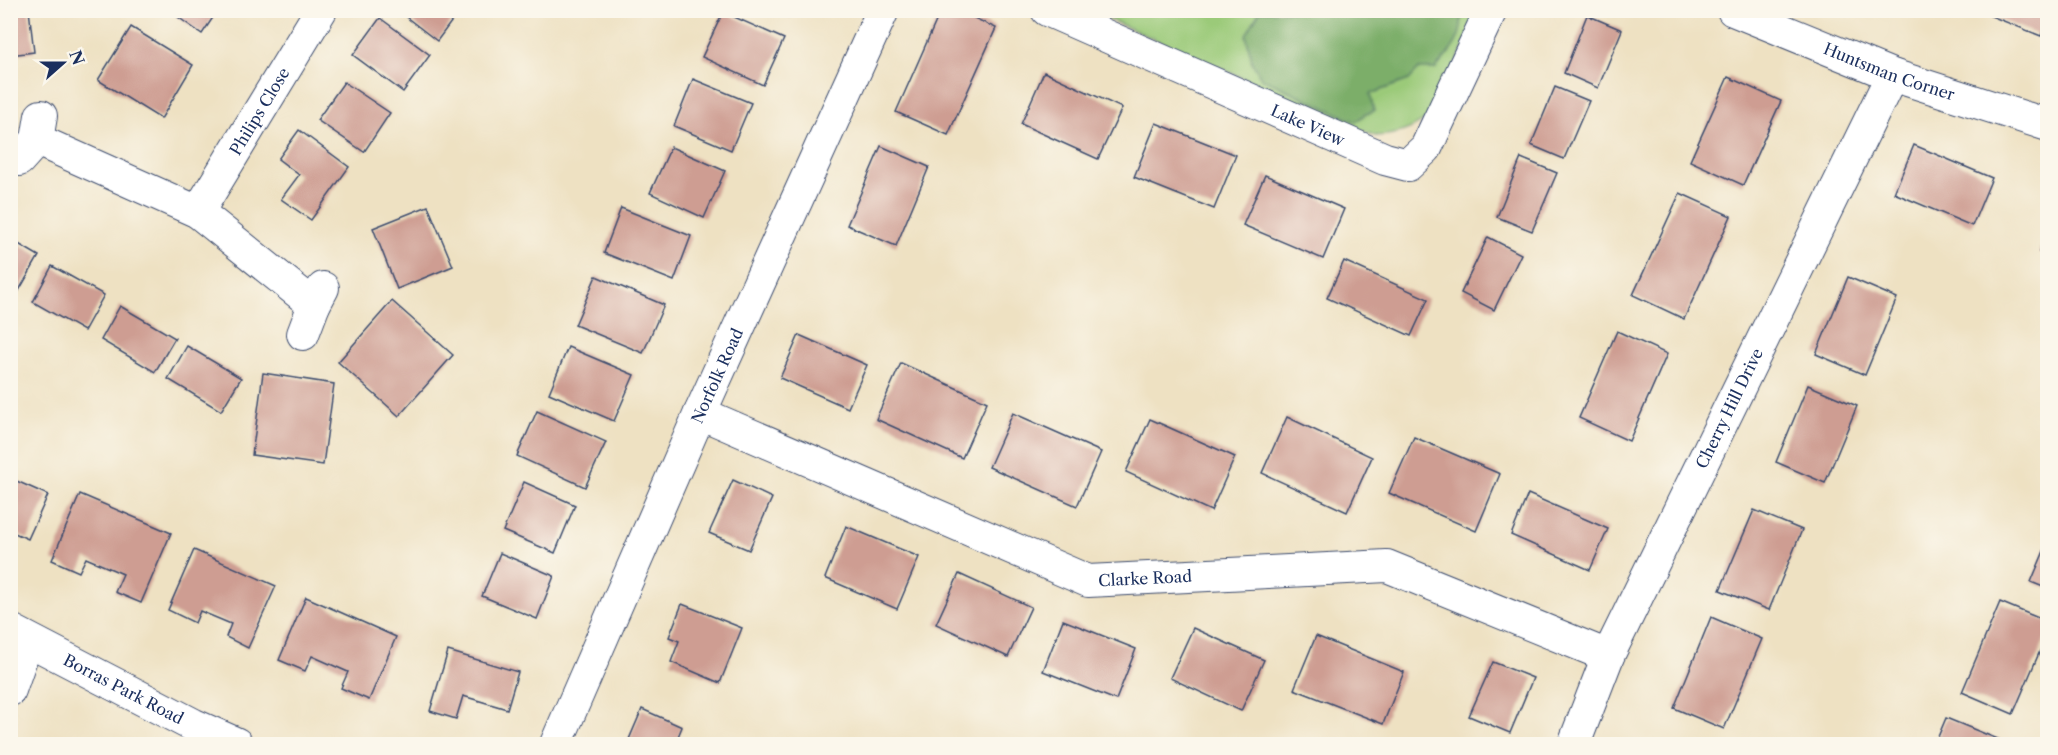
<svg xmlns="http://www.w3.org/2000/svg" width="2058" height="755" viewBox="0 0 2058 755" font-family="'Libre Caslon Text',serif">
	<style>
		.green { fill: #9bca79; stroke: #5b7c6c; stroke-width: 1.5 }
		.forest { fill: #7cae69; stroke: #4c6e64; stroke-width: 1.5 }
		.building { fill: #ce9d92 }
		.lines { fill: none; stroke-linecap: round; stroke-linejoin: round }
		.street-casing { stroke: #3b4a6d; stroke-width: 34 }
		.secondary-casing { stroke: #3b4a6d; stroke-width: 35 }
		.street { stroke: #fff; stroke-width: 32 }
		.secondary { stroke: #fff; stroke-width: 33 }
		.labels { text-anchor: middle; stroke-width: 4.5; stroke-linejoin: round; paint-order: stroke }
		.street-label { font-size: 16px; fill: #1b2f5e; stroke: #fbf7ec }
	</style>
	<rect width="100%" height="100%" fill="#fbf7ec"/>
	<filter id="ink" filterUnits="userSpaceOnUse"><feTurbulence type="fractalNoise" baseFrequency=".0167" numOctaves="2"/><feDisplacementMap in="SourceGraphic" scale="12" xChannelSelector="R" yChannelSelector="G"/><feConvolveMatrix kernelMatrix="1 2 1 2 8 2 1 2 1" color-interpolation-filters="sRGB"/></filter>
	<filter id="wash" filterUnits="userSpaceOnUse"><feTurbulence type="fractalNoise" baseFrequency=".008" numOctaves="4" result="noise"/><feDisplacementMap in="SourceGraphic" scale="24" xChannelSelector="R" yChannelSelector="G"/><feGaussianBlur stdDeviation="1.35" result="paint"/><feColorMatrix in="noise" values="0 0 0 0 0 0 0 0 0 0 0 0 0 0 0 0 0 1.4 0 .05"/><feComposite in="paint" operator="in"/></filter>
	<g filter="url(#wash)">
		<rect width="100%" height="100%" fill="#eee1c2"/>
		<path class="green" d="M1090,11H1481L1430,116C1413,130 1397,135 1375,136Z"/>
		<path class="forest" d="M1260,11H1460C1466,35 1451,52 1435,69H1419L1409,80L1370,94L1374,111L1364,115L1356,122L1261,78L1252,62L1246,35Z"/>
		<g id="blocks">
			<g class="building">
				<polygon points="10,10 29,10 34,52 10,55"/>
				<polygon points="168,10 218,10 202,34"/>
				<polygon points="397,10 460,10 437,41"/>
				<polygon points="774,10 794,10 791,18"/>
				<polygon points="941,10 957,10 996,28 948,135 896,112"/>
				<polygon points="1976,10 2048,10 2048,20 2041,36"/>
				<polygon points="723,12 784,39 763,85 702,57"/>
				<polygon points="1587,15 1622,30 1598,88 1564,73"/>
				<polygon points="380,18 430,55 403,92 353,55"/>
				<polygon points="131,27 193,65 161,119 98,80"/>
				<polygon points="1044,72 1122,108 1098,159 1021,124"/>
				<polygon points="1728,77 1781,101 1743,185 1690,161"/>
				<polygon points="693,79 751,103 731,150 674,126"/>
				<polygon points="344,82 390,113 364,152 317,120"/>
				<polygon points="1555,87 1589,101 1564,159 1531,145"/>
				<polygon points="1156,123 1236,155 1214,209 1134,177"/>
				<polygon points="299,130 349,167 311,220 281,199 299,175 278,159"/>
				<polygon points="1914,145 1992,178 1972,226 1894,193"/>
				<polygon points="881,146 929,167 896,246 847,225"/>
				<polygon points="671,147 725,171 704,218 650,193"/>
				<polygon points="1521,158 1557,173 1532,231 1497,217"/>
				<polygon points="1265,175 1344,209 1323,259 1243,225"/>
				<polygon points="1680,193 1731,216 1684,319 1633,295"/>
				<polygon points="428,206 453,266 397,289 373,228"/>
				<polygon points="621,208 691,236 674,281 604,253"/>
				<polygon points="2047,231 2048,231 2048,256 2039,252"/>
				<polygon points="1488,237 1521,254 1494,310 1461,293"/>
				<polygon points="10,239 39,256 17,294 10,290"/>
				<polygon points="1344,261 1428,299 1411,336 1327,298"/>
				<polygon points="52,266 104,295 84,331 33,302"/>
				<polygon points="596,276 664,305 643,353 575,325"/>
				<polygon points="1848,277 1897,298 1865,375 1816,354"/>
				<polygon points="392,301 453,355 399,416 338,362"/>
				<polygon points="120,306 175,338 155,372 101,340"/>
				<polygon points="1617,331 1667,354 1629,441 1579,418"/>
				<polygon points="799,335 867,365 848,408 780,378"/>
				<polygon points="187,346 241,378 221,411 168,379"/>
				<polygon points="568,347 634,375 614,421 549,393"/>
				<polygon points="901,363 987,402 962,458 876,419"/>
				<polygon points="263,373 334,384 323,465 252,455"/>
				<polygon points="1808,385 1857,406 1825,483 1776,462"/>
				<polygon points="537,411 606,442 585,487 517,456"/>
				<polygon points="1013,413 1101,452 1077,506 989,467"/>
				<polygon points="1287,417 1372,457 1347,512 1262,473"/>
				<polygon points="1150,419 1235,457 1211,511 1126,472"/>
				<polygon points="1414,437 1500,474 1476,531 1389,493"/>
				<polygon points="12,479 48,495 28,539 10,531 10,483"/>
				<polygon points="733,480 772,498 749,550 709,533"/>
				<polygon points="524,482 575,505 555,553 503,531"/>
				<polygon points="80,494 171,533 141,603 115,592 123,574 86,558 79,572 52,560"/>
				<polygon points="1528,494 1608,529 1590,570 1511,535"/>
				<polygon points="1754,510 1802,530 1769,610 1720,590"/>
				<polygon points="846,526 919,557 897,609 825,578"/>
				<polygon points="2047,544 2048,544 2048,589 2031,582"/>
				<polygon points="194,550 276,586 248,648 226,637 231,624 200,611 195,623 168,610"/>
				<polygon points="500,553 554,576 537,619 482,596"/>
				<polygon points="959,574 1031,607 1008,657 936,624"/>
				<polygon points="306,597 396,637 369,700 341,688 348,672 312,656 305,671 279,660"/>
				<polygon points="2000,602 2048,622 2048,632 2013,714 1962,692"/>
				<polygon points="682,604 742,628 720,683 671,662 679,641 669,637"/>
				<polygon points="1711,617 1762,639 1724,729 1674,708"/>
				<polygon points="1063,620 1136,649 1116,700 1043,671"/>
				<polygon points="1193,628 1264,660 1241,711 1170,678"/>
				<polygon points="1316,636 1404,672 1383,724 1294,689"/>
				<polygon points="448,651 518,672 507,709 463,696 456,719 430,711"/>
				<polygon points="1493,662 1533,678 1510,733 1469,716"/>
				<polygon points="642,709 682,727 675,744 627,744"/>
				<polygon points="1946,718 2000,740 1998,744 1935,744"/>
			</g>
		</g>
	</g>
	<g filter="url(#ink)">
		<use href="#blocks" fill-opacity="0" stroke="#3b4a6d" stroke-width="1.5"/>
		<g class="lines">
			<defs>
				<g id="street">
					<path id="s1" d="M1047,10L1385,159L1408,165L1426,148L1491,10"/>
					<path id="s2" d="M1733,10L1892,75L2048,125"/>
					<polyline points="37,140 198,212 314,305"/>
					<polyline points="19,160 37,140 41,116"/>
					<path id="s3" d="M198,212L321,10"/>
					<polyline points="303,334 314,305 323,288"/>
					<path id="s4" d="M700,413L1088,581L1387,566L1608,656"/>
					<polyline points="10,690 27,641"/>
					<path id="s5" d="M556,744L700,413L883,10"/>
					<path id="s6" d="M1574,744L1608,656L1892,75"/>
				</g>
				<g id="secondary">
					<path id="s7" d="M10,630L193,725L236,744"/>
				</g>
			</defs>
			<use href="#street" class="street-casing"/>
			<use href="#secondary" class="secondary-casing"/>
			<use href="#street" class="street"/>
			<use href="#secondary" class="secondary"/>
		</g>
	</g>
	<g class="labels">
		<g class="street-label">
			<text dy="6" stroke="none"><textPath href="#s2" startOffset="168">Huntsman Corner</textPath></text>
			<text dy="6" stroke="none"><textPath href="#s3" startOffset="118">Philips Close</textPath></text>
			<text dy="6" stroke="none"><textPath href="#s1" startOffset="285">Lake View</textPath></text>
			<text dy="6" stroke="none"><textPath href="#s5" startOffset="402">Norfolk Road</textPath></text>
			<text dy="6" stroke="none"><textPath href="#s6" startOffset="370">Cherry Hill Drive</textPath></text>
			<text dy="6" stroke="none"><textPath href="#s4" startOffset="480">Clarke Road</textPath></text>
			<text dy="6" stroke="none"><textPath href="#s7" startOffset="128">Borras Park Road</textPath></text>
		</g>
	</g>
	<rect width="2058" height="755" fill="none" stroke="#fbf7ec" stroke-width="36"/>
	<g transform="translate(63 63) rotate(69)" stroke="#fbf7ec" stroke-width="4.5" paint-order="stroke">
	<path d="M0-4.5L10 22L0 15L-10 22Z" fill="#1b2f5e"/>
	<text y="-9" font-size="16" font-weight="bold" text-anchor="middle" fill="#1b2f5e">N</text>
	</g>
</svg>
